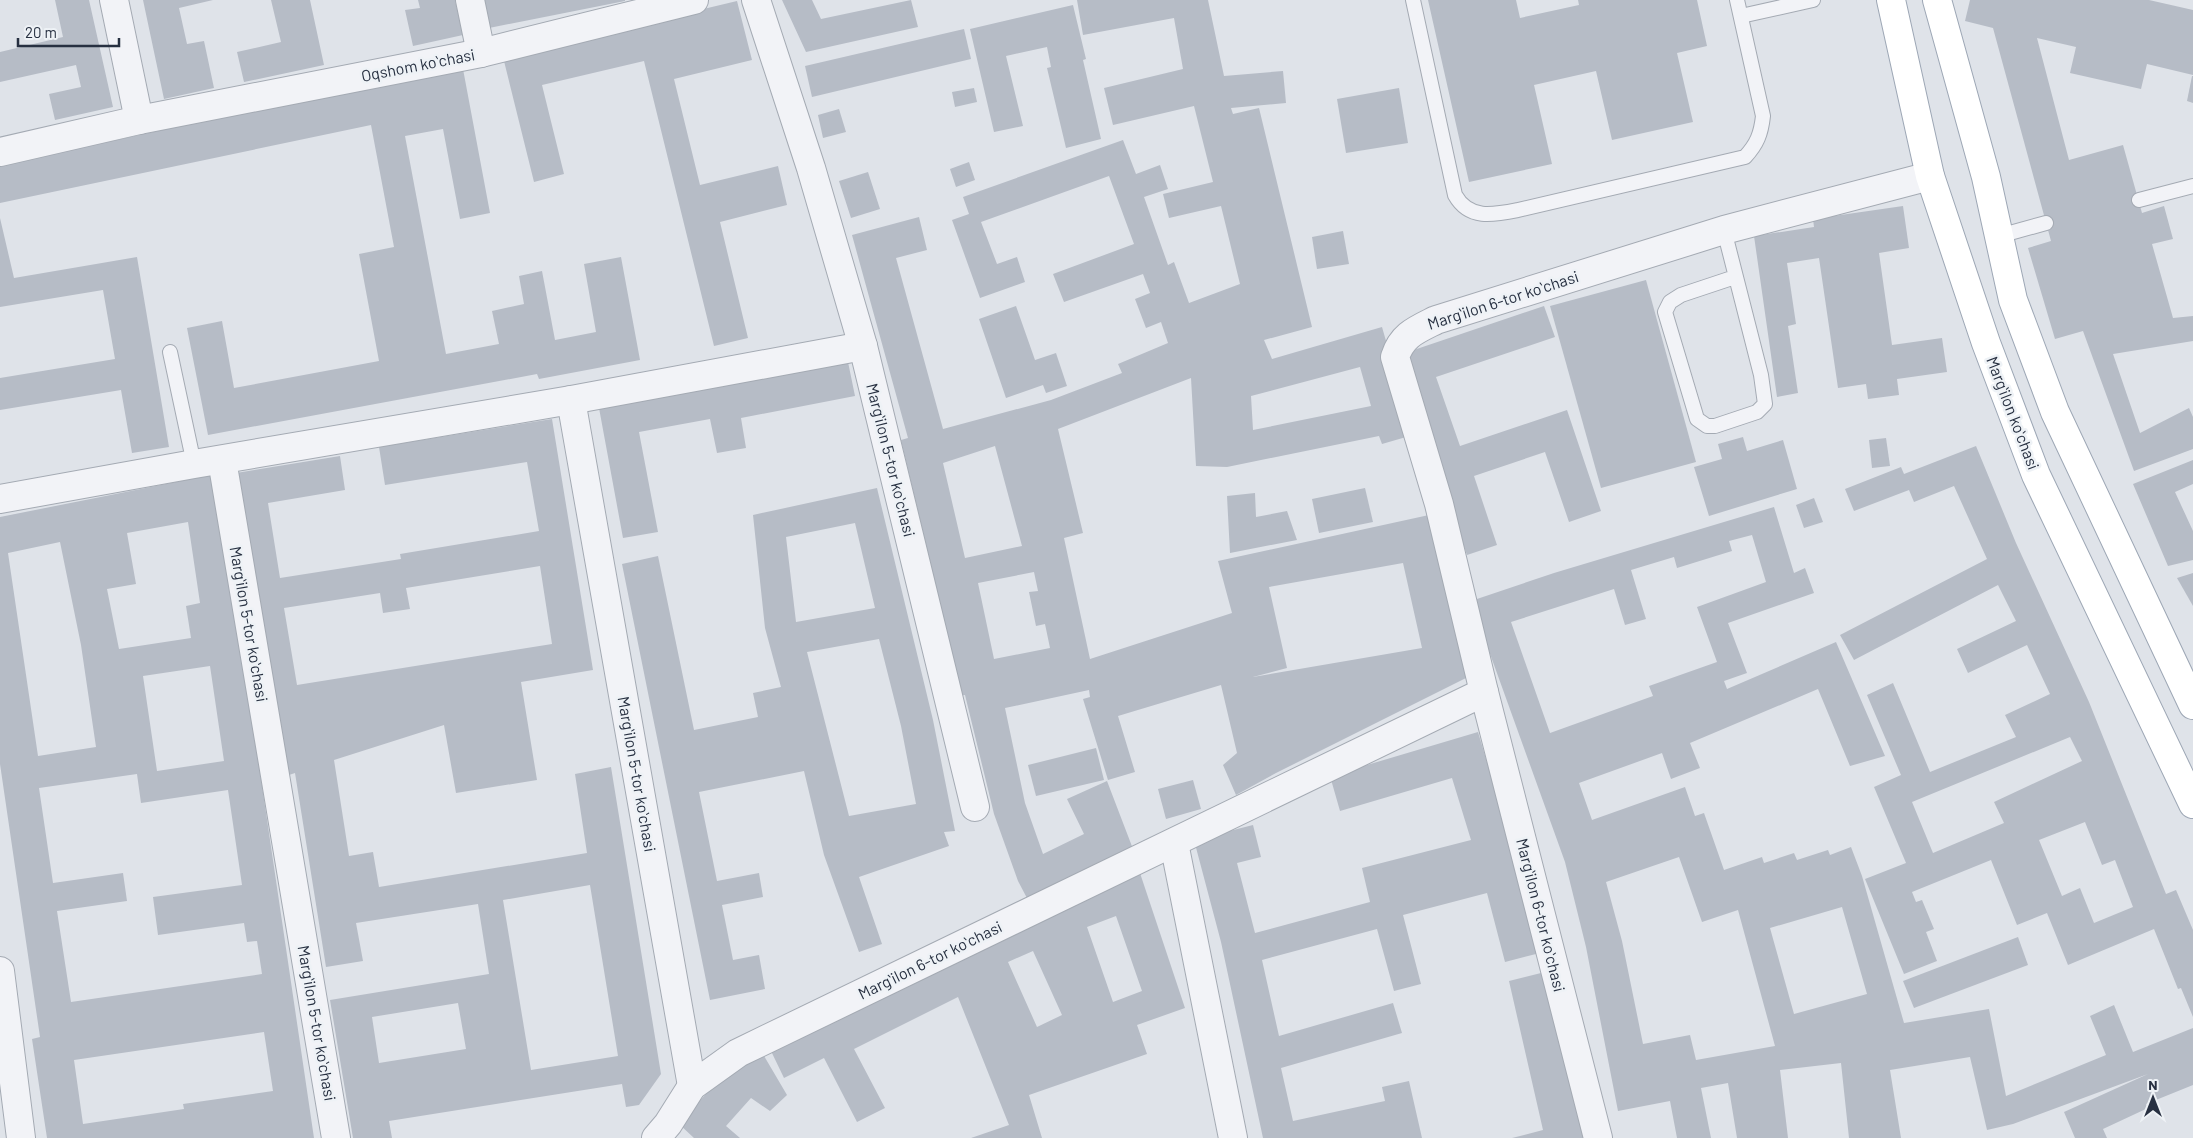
<svg xmlns="http://www.w3.org/2000/svg" width="2193" height="1138" viewBox="0 0 2193 1138" font-family="Barlow,sans-serif">
	<style>
		.building { fill: #b6bcc6; fill-rule: evenodd }
		.lines { fill: none; stroke-linecap: round; stroke-linejoin: round }
		.lane-casing { stroke: #a4aab3; stroke-width: 16 }
		.street-casing { stroke: #a4aab3; stroke-width: 30 }
		.primary-casing { stroke: #9da7b5; stroke-width: 30 }
		.lane { stroke: #f2f3f7; stroke-width: 14 }
		.street { stroke: #f2f3f7; stroke-width: 28 }
		.primary { stroke: #fff; stroke-width: 28 }
		.labels { text-anchor: middle; stroke-width: 5; stroke-linejoin: round; paint-order: stroke }
		.street-label { font-size: 16px; fill: #273041; stroke: #eef2f6 }
	</style>
	<rect width="100%" height="100%" fill="#dfe3e9"/>
	<g class="building">
		<polygon points="55,0 89,0 113,107 55,120 49,94 81,87 76,65 0,82 0,52 63,37"/>
		<polygon points="143,0 213,0 179,8 187,44 204,41 214,88 164,99"/>
		<polygon points="271,0 310,0 324,65 244,82 237,52 281,42"/>
		<polygon points="418,0 455,0 463,35 413,46 405,10 420,8"/>
		<polygon points="483,0 625,0 625,1 489,28"/>
		<polygon points="782,0 812,0 821,19 911,0 918,27 806,52"/>
		<path d="M1077,0H1208L1224,76L1283,71L1286,103L1231,108L1233,114L1259,108L1312,327L1264,340L1272,359L1382,327L1413,435L1382,444L1379,436L1227,467L1196,466L1191,378L1058,429L1083,533L1064,538L1090,659L1232,613L1218,561L1429,515L1470,676L1276,773L1236,795L1223,765L1237,753L1221,685L1118,716L1135,772L1108,780L1083,699L1090,697L1089,690L1005,708L1025,803L1043,854L1084,834L1067,799L1107,781L1133,849L1028,900L1018,881L994,814L965,695L952,697V665L931,565L901,440L908,438L852,235L919,217L927,250L896,258L943,429L1051,400L1122,373L1118,364L1168,343L1161,322L1146,328L1135,299L1150,293L1143,274L1064,302L1053,274L1134,244L1109,176L981,222L997,264L1017,257L1025,282L980,298L952,220L969,214L963,197L1123,140L1136,174L1160,165L1168,189L1144,197L1168,265L1174,262L1189,303L1240,284L1221,206L1169,218L1163,194L1213,182L1194,106L1113,125L1104,88L1183,69L1174,18L1083,35ZM1360,367L1371,406L1253,430L1251,396ZM995,446L1022,546L965,558L943,463ZM1403,563L1422,648L1253,677L1287,668L1269,587ZM1034,572L1038,591L1029,592L1036,626L1045,624L1050,648L994,659L978,583Z"/>
		<polygon points="1428,0 1516,0 1520,18 1579,5 1578,0 1697,0 1707,46 1677,53 1693,122 1612,140 1596,71 1534,85 1552,164 1469,182"/>
		<polygon points="1970,0 2149,0 2193,10 2193,75 2147,64 2141,89 2070,73 2076,47 2037,38 2069,160 2123,145 2142,213 2164,206 2173,239 2152,244 2173,318 2193,316 2193,341 2113,354 2140,433 2189,408 2193,417 2193,449 2134,471 2083,331 2055,339 2028,248 2051,241 1993,28 1965,21"/>
		<polygon points="737,1 752,60 674,79 700,185 778,166 787,205 720,222 748,338 714,346 644,61 542,85 564,174 534,182 503,57"/>
		<polygon points="1073,5 1086,59 1083,60 1101,139 1066,148 1047,68 1051,67 1047,47 1006,56 1023,126 994,132 970,29"/>
		<polygon points="964,29 971,59 812,97 805,66"/>
		<polygon points="463,69 490,213 460,219 443,129 405,136 446,354 499,344 492,311 524,304 519,276 542,271 555,340 596,332 584,264 621,257 640,360 539,379 537,374 208,435 187,328 222,321 234,388 379,361 359,254 394,247 371,125 0,203 0,165 246,112"/>
		<polygon points="2192,76 2193,76 2193,103 2187,101"/>
		<polygon points="974,88 977,102 955,107 952,92"/>
		<polygon points="1399,88 1408,143 1346,153 1337,99"/>
		<polygon points="839,109 846,132 823,138 818,115"/>
		<polygon points="969,162 975,180 956,187 950,169"/>
		<polygon points="868,172 880,209 851,218 839,181"/>
		<polygon points="1903,206 1909,248 1879,253 1892,345 1942,338 1947,372 1897,379 1899,395 1868,399 1866,384 1838,388 1819,258 1787,263 1796,324 1788,326 1798,393 1777,397 1754,236 1814,227 1813,219"/>
		<polygon points="0,218 14,278 137,257 169,447 132,453 121,390 0,410 0,378 115,359 103,290 0,307"/>
		<polygon points="1343,231 1349,264 1317,269 1312,237"/>
		<polygon points="1646,280 1696,462 1601,488 1550,306"/>
		<polygon points="1016,306 1035,360 1056,353 1067,386 1046,393 1043,385 1006,398 979,319"/>
		<polygon points="1544,306 1555,337 1436,377 1460,446 1567,410 1601,511 1569,522 1545,452 1474,476 1497,545 1467,555 1399,355"/>
		<polygon points="848,362 855,396 741,418 746,448 717,453 710,419 639,432 658,532 623,538 599,408"/>
		<path d="M552,419L593,670L521,682L537,780L456,793L444,725L334,760L349,856L373,852L379,887L587,853L575,774L611,767L661,1074L639,1105L626,1107L622,1084L389,1121L392,1138H353L330,1000L489,974L478,904L356,923L363,961L326,967L295,773L280,778L230,474L340,456L345,490L268,503L280,578L401,559L400,554L539,531L527,462L385,485L379,447ZM540,566L552,644L297,685L284,608L380,593L383,613L410,609L406,588ZM590,885L618,1056L531,1070L503,900ZM458,1003L466,1049L379,1063L372,1017Z"/>
		<polygon points="1743,437 1747,451 1783,440 1797,489 1709,516 1694,467 1722,459 1718,444"/>
		<polygon points="1886,438 1890,466 1872,468 1869,440"/>
		<path d="M1976,446L2016,543L2089,702L2166,894L2176,890L2193,930V1017L2181,988L2178,989L2154,929L2068,965L2047,913L2017,925L1991,860L1912,892L1916,902L1922,900L1934,929L1926,932L1937,961L1904,974L1865,879L1906,863L1874,787L1901,775L1867,695L1893,683L1930,772L2016,737L2005,715L2050,694L2027,645L1968,673L1957,649L2016,621L1998,585L1854,660L1840,635L1987,559L1954,486L1914,502L1909,490L1854,511L1845,489L1901,467L1904,474ZM2070,737L2082,761L1994,802L2004,823L1933,853L1912,802ZM2085,822L2102,865L2115,860L2133,907L2094,923L2080,888L2062,896L2039,840Z"/>
		<polygon points="2193,460 2193,484 2175,492 2193,531 2193,560 2168,566 2133,484"/>
		<path d="M216,474L314,1138H47L32,1039L40,1037L0,764V517ZM188,522L200,603L186,606L191,638L119,649L107,589L136,584L127,533ZM60,542L81,645L96,747L38,756L8,553ZM210,666L224,761L157,771L143,676ZM137,774L141,803L228,790L242,885L153,897L158,935L244,923L247,942L257,941L262,974L71,1002L57,911L127,901L123,873L53,883L39,788ZM264,1032L273,1091L183,1104L184,1109L83,1124L74,1060Z"/>
		<path d="M877,488L933,720L955,831L944,832L949,846L859,877L882,944L859,952L824,855L804,771L699,792L717,881L759,873L763,897L722,905L733,960L759,955L765,989L710,1000L622,564L658,556L694,730L758,717L753,693L781,687L765,628L753,515ZM855,523L875,608L796,622L786,537ZM879,639L901,726L916,804L849,816L807,652Z"/>
		<polygon points="1365,488 1373,522 1319,533 1312,499"/>
		<polygon points="1255,493 1256,517 1287,511 1297,540 1230,553 1227,496"/>
		<polygon points="1814,498 1823,522 1804,528 1796,505"/>
		<path d="M1774,507L1794,573L1805,568L1814,593L1728,623L1747,673L1724,681L1727,689L1836,642L1885,756L1850,766L1818,689L1690,743L1700,768L1671,779L1662,753L1579,783L1592,820L1685,787L1695,816L1704,813L1724,870L1762,857L1764,863L1794,853L1797,860L1828,850L1830,855L1851,847L1862,876L1904,1023L1989,1009L2006,1096L2106,1055L2090,1016L2114,1005L2133,1052L2193,1028V1085L2146,1104L2148,1108L2103,1129L2107,1138H2075L2064,1112L2148,1074L2013,1124L1987,1130L1970,1057L1890,1070L1901,1138H1849L1841,1063L1780,1070L1788,1138H1737L1728,1083L1701,1088L1711,1138H1677L1670,1101L1618,1111L1586,947L1565,862L1471,601L1554,573ZM1752,535L1766,582L1697,607L1717,662L1649,686L1653,696L1550,733L1511,622L1614,589L1625,625L1646,619L1631,570L1674,557L1677,568L1732,551L1729,541ZM1679,857L1702,922L1738,910L1775,1046L1696,1060L1690,1035L1643,1044L1622,941L1606,882ZM1842,907L1867,994L1794,1014L1770,928Z"/>
		<polygon points="2193,573 2193,606 2177,578"/>
		<polygon points="1478,732 1513,850 1540,953 1505,962 1487,893 1403,915 1421,984 1394,991 1377,929 1262,960 1279,1036 1393,1003 1402,1033 1281,1068 1293,1121 1385,1101 1382,1087 1409,1081 1422,1138 1263,1138 1221,942 1194,840 1253,825 1261,857 1237,863 1255,933 1370,902 1362,868 1471,840 1452,778 1340,811 1330,776"/>
		<polygon points="1096,748 1104,780 1036,796 1028,765"/>
		<polygon points="1193,780 1201,809 1166,819 1158,789"/>
		<path d="M1138,867L1185,1008L1137,1025L1147,1054L1029,1095L1042,1138H971L1009,1125L958,997L854,1049L885,1108L857,1122L824,1058L784,1078L771,1051ZM1116,916L1142,991L1113,1002L1087,927ZM1033,951L1062,1015L1037,1027L1008,962Z"/>
		<polygon points="2018,937 2028,965 1914,1008 1903,981"/>
		<polygon points="1545,972 1583,1138 1512,1138 1543,1130 1509,981"/>
		<polygon points="760,1049 787,1095 770,1111 751,1098 726,1126 740,1138 694,1138 679,1124 739,1057"/>
	</g>
	<g class="lines">
		<defs>
			<g id="lane">
				<path d="M1413,0L1455,195C1469,220 1493,215 1518,210L1745,157C1757,144 1761,134 1763,116L1737,0"/>
				<polyline points="1741,16 1813,0"/>
				<polyline points="2139,200 2193,186"/>
				<polyline points="1724,230 1761,375 1765,404 1757,412 1715,426 1707,426 1697,419 1665,312 1670,302 1681,295 1735,277"/>
				<polyline points="1999,236 2046,223"/>
				<polyline points="170,352 194,464"/>
			</g>
			<g id="street">
				<polyline points="114,0 139,120"/>
				<polyline points="470,0 481,53"/>
				<polyline points="756,0 811,168 863,346 975,807"/>
				<polyline points="0,152 139,120 481,53 694,0"/>
				<polyline points="571,400 692,1086"/>
				<polyline points="222,460 336,1138"/>
				<polyline points="0,499 194,464 571,400 863,346"/>
				<polyline points="1174,843 1233,1138"/>
				<polyline points="0,971 21,1138"/>
				<polyline points="656,1138 668,1124 692,1086 738,1053 1484,692"/>
				<path d="M1598,1138L1484,692L1439,504L1395,357C1402,335 1416,330 1436,320L1724,230L1930,176"/>
			</g>
			<g id="primary">
				<polyline points="1891,0 1930,176 1986,343 2036,475 2193,804"/>
				<polyline points="1937,0 1986,177 2013,300 2055,412 2193,705"/>
			</g>
		</defs>
		<use href="#lane" class="lane-casing"/>
		<use href="#street" class="street-casing"/>
		<use href="#primary" class="primary-casing"/>
		<use href="#lane" class="lane"/>
		<use href="#street" class="street"/>
		<use href="#primary" class="primary"/>
	</g>
	<g class="labels">
		<g class="street-label">
			<text transform="translate(418 65) rotate(-11)" y="6">Oqshom koʻchasi</text>
			<text transform="translate(1503 300) rotate(-18)" y="6">Margʻilon 6-tor koʻchasi</text>
			<text transform="translate(2013 413) rotate(69)" y="6">Margʻilon koʻchasi</text>
			<text transform="translate(891 460) rotate(76)" y="6">Margʻilon 5-tor koʻchasi</text>
			<text transform="translate(249 624) rotate(80)" y="6">Margʻilon 5-tor koʻchasi</text>
			<text transform="translate(637 774) rotate(80)" y="6">Margʻilon 5-tor koʻchasi</text>
			<text transform="translate(1541 915) rotate(76)" y="6">Margʻilon 6-tor koʻchasi</text>
			<text transform="translate(930 960) rotate(-26)" y="6">Margʻilon 6-tor koʻchasi</text>
			<text transform="translate(317 1023) rotate(80)" y="6">Margʻilon 5-tor koʻchasi</text>
		</g>
	</g>
	<g transform="translate(2153 1098)" stroke="#eef2f6" stroke-width="4" paint-order="stroke">
	<path d="M0-4L9 19L0 12L-9 19Z" fill="#273041"/>
	<text y="-8" font-size="14" font-weight="bold" text-anchor="middle" fill="#273041">N</text>
	</g>
	<path d="M18 38v8h101v-8" fill="none" stroke="#273041" stroke-width="2.5"/>
	<text x="25" y="38" font-size="15" fill="#273041" stroke="#eef2f6" stroke-width="4" paint-order="stroke">20 m</text>
</svg>
